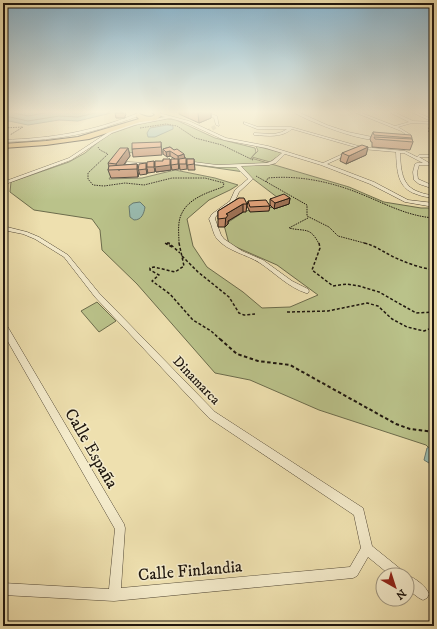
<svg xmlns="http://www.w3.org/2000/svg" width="437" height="629" viewBox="0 0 437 629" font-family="'IM FELL DW Pica',serif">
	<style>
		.green { fill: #bac28a; stroke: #6c6c4c; fill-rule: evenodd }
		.water { fill: #9abcb0; stroke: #697a70 }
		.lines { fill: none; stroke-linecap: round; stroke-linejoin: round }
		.shore { stroke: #5c6a60; stroke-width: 1 }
		.street-tunnel { stroke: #c5b88f; stroke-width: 4; stroke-dasharray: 4 2; stroke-linecap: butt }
		.street-casing { stroke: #534937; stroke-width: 1 }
		.primary-casing { stroke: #1f170f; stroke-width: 2 }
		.path-far2 { stroke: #1f170f; stroke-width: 1; stroke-dasharray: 1.5 1; stroke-linecap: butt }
		.path-far1 { stroke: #1f170f; stroke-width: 1.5; stroke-dasharray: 3 2; stroke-linecap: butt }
		.path { stroke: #1f170f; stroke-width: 2; stroke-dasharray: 3.5 2.5; stroke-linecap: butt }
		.street { fill: #f4ebcb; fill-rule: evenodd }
		.primary { fill: #e7c078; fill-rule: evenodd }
		.wall { fill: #c38d6b; stroke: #1f170f }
		.shaded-wall { fill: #9f7357; stroke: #1f170f }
		.building { fill: #e3a47c; stroke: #1f170f }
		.labels { text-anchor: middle; stroke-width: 3; stroke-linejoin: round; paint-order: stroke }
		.street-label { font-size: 14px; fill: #1f170f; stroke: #f4ebcb }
		.near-street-label { font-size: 17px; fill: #1f170f; stroke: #f4ebcb }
	</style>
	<rect width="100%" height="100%" fill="#eee0af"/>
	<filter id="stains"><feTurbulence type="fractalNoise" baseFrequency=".005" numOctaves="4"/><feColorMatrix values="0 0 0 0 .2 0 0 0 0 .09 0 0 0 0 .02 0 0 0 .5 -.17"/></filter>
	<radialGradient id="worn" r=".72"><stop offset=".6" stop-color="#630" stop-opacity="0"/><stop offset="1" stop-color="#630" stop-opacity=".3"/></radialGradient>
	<g class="green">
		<path d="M167,119L176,120L215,138L255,148L256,152L251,158L349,187L384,202L421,208H434V453L426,445L319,410L250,380L215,373L137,284L102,250L100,230L92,219L34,210L10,192L11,182L69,162L85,153L107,135L139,124ZM153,151L173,153L189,164L244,172L286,204L283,206L245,211L224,225L229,244L277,265L318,295L290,307L262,308L243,292L207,267L193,246L187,219L209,200L230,190L238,185L215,178L175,170L142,178L109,179L127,153Z"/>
		<polygon points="256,146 283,153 270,162 252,157 258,151"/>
		<polygon points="97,302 116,321 99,332 81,311"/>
	</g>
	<g class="water">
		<polygon points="3,112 115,112 78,121 59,120 28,125 9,121 3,122"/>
		<polygon points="167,125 173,126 173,129 155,137 148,137 147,133 150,128"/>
		<path d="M140,202L145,207C144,213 142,220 134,220L130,217L129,206L133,203Z"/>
		<polygon points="434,445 434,466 424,460 427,448"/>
	</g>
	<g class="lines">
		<g class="shore">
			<polyline points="3,113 10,112 28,116 50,112"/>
			<polyline points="3,118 10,117 28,121 59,116 78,117 99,112"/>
		</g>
		<polyline class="street-tunnel" points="207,132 218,125"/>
		<defs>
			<g id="street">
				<polygon points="201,112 206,112 217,116 219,126 216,125 214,118"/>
				<path d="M293,112H298L327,125L348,132L382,139C368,145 307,121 293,112Z"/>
				<polygon points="354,112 359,112 395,126 409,122 389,112 394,112 413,121 433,122 411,112 416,112 434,120 434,124 412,123 398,127 411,135 409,140 402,140 400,139 401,138 406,138 407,135 401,131"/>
				<polygon points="427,112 434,113 434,115 428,113"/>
				<path d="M138,113L141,114C133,119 124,121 115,124C79,137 41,141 3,142V140C54,138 91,132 138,113Z"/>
				<path d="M159,113L189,121L226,138L268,146L323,163L347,152H349V154L327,164L374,182L408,200L434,203V207L405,202L370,184L321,165L285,154L276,163L269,165L241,166L253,179L239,192L234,203L216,216L215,219L221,235L224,239L242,251L263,260L292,281L308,289L309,291L308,293H306C288,287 275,273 260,263C246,254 229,252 217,239C213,234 212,225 209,219L212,214L230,201L235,190L248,179L236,167H217L186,163L184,162L186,161L217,165L267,163L272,161L282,153L266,148L224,140L187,123L170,118L135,125L112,133L71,160L3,185V182L69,158L110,131L133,123L165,117L158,115Z"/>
				<path d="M244,122L258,127H291L362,147L405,151L417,157L419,155H434V157H419L431,164L429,165H419L417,172L418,179L434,186V189L419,184L414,180L413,172L415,164L417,163H423L404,153H400C401,169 401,186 419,192C424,194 429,195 434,195V197C428,198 421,196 416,194C397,188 397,170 396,152L362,149L292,129C281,138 268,136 255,135H254V133L274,134L282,132L287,129H257L244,124Z"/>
				<polygon points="433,134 434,134 434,140 432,139"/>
				<path d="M127,162L148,163L150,164L148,165H138L140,166L139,171L121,172V171ZM130,164L138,165L136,166L135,169H126Z"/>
				<polygon points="3,226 27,232 39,237 68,255 99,293 215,412 363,508 372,546 403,571 405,575 390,575 368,557 357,576 353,578 114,601 3,595 3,583 109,589 115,529 3,333 3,323 6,324 124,524 125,528 121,588 350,567 361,548 354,515 209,418 95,297 64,257 35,239 23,234 3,230"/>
				<path d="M407,575C415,578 426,586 429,594L427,598L423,600L419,598L407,589Z"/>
			</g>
			<path id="primary" d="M152,112H160L161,116L156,120L140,122L89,139L46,145L3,148V144L46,141L78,137L139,119L135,115L136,114C143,113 147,120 155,115Z"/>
		</defs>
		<use href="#street" class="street-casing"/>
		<use href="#primary" class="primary-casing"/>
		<g class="path-far2">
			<polyline points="3,128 23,127 10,135"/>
			<polyline points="140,128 166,124 177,126 195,138 222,145 253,160"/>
			<polyline points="428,128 433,130 428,131 430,132"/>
			<path d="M98,147L100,150L108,154L88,173V179L93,185L104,186L125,183L144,185L172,178H205L224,183L223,187C209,192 189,198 182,213C177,222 179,234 179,244"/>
			<polyline points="256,176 307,205 307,216 329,227 338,236 368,244"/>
			<path d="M266,182L268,178C299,175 332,182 361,194C386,204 407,216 434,218"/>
			<path d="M308,218L289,228C305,232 310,226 319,244"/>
			<polyline points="166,244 170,244"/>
		</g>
		<g class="path-far1">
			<polyline points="179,243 184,266 175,272 154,267 150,268 150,270 159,275 152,281 170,294 193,320 211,331 221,340"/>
			<polyline points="319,243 320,248 312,270 333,286 347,284 359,286 379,292 416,313 434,312"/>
			<path d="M364,243C377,246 386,254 398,259C409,264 422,268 434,270"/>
			<polyline points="172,247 165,243 169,243 180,253"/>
			<polyline points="182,256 198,272 229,297 239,313 244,315 255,314"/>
			<polyline points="287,312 328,311 367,303 378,306 392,319 407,327 424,331 434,327"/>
		</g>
		<polyline class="path" points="220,339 237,354 258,361 290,365 396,424 410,429 434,432"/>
		<use href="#street" class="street"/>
		<use href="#primary" class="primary"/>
	</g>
	<g class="wall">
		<polygon points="125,112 126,115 125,116 125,118 116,118 115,113"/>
		<polygon points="179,112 211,112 211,118 199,123 179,114"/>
		<polygon points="373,132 412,138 412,139 413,142 410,150 372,147 372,142 371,142 370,139"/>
		<polygon points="161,142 162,155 133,157 132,149"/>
		<polygon points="170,147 185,158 186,158 187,169 180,170 179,161 178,161 179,169 172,170 171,165 175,159 170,156 167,157 163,154 163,149"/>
		<polygon points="368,147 366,155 346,164 340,161 342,153"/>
		<polygon points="128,148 130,156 123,165 137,164 139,172 138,177 111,178 108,170 109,167 108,163"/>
		<polygon points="170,159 171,170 156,172 155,168 155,172 148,173 147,169 147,174 140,175 138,170 147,167 154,161 155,165 163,161"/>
		<polygon points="187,159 194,159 195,170 188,170"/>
		<polygon points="239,198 247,204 246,212 243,212 228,221 228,224 225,227 218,227 218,211"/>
		<polygon points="290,198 289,204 274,209 270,205 270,199"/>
		<polygon points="248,201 270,206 269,211 250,212 247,206"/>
	</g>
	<g class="shaded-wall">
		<polygon points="202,112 211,112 211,118 199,123 198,113"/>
		<polygon points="368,147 366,155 346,164 349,156"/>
		<polygon points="128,148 130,156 120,170 118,170 116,164"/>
		<polygon points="170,151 170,156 167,157 166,152"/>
		<polygon points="184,154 185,159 178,161 179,169 178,156"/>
		<polygon points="170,159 171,170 156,172 155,168 155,172 154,167 154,161 155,167"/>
		<polygon points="146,163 147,169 147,174 146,169"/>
		<polygon points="137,164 139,172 138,177 137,169"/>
		<polygon points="290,198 289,204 274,209 275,203"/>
		<polygon points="243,204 243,212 228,221 228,224 225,227 226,214"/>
	</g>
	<g class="building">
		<polygon points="117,112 123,112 122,112 124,113 115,113"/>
		<polygon points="373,132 411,135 412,138 374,135"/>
		<polygon points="374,137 412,139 413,142 375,139"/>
		<polygon points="161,142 161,147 132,149 132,143"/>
		<polygon points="362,145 368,147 349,156 342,153"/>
		<polygon points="170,147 174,150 177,149 184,154 178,156 170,151 166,152 163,149"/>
		<polygon points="120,148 128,148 116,164 108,163"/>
		<polygon points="186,158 186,164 179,164 179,159"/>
		<polygon points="163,159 170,159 170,165 155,167 155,161 163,161"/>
		<polygon points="171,159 178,159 178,164 171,165"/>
		<polygon points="187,159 194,159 194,164 187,165"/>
		<polygon points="154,161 154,167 147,167 147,162"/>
		<polygon points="146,163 146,169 138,170 139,164"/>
		<polygon points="137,164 137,169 108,170 109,166"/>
		<polygon points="284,194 290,198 275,203 270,199"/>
		<polygon points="239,198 244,198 247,204 243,204 226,214 228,215 226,218 218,219 218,211"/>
		<polygon points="266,200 270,206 250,207 248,201"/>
	</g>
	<linearGradient id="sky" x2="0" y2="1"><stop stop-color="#89b7d2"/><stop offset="0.56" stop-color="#f7f1db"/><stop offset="1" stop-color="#f7f1db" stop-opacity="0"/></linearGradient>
	<rect width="437" height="200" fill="url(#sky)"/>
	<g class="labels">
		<g class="street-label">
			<text transform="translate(197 380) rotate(46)" y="5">Dinamarca</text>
		</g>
		<g class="near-street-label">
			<text transform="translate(92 448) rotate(60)" y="6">Calle España</text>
			<text transform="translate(190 570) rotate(-5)" y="6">Calle Finlandia</text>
		</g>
	</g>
	<rect width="437" height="629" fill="none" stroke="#eee0af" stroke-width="16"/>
	<rect x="4" y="4" width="429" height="621" fill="none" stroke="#1f170f" stroke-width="2"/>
	<rect x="8" y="8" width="421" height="613" fill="none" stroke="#1f170f"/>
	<g transform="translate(395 587) rotate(141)"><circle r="19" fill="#f4ebcb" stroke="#9f9680"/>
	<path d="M0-3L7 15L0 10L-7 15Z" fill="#8f2418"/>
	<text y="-6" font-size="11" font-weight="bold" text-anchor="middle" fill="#1f170f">N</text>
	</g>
	<rect width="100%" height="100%" filter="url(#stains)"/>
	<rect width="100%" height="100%" fill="url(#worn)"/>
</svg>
